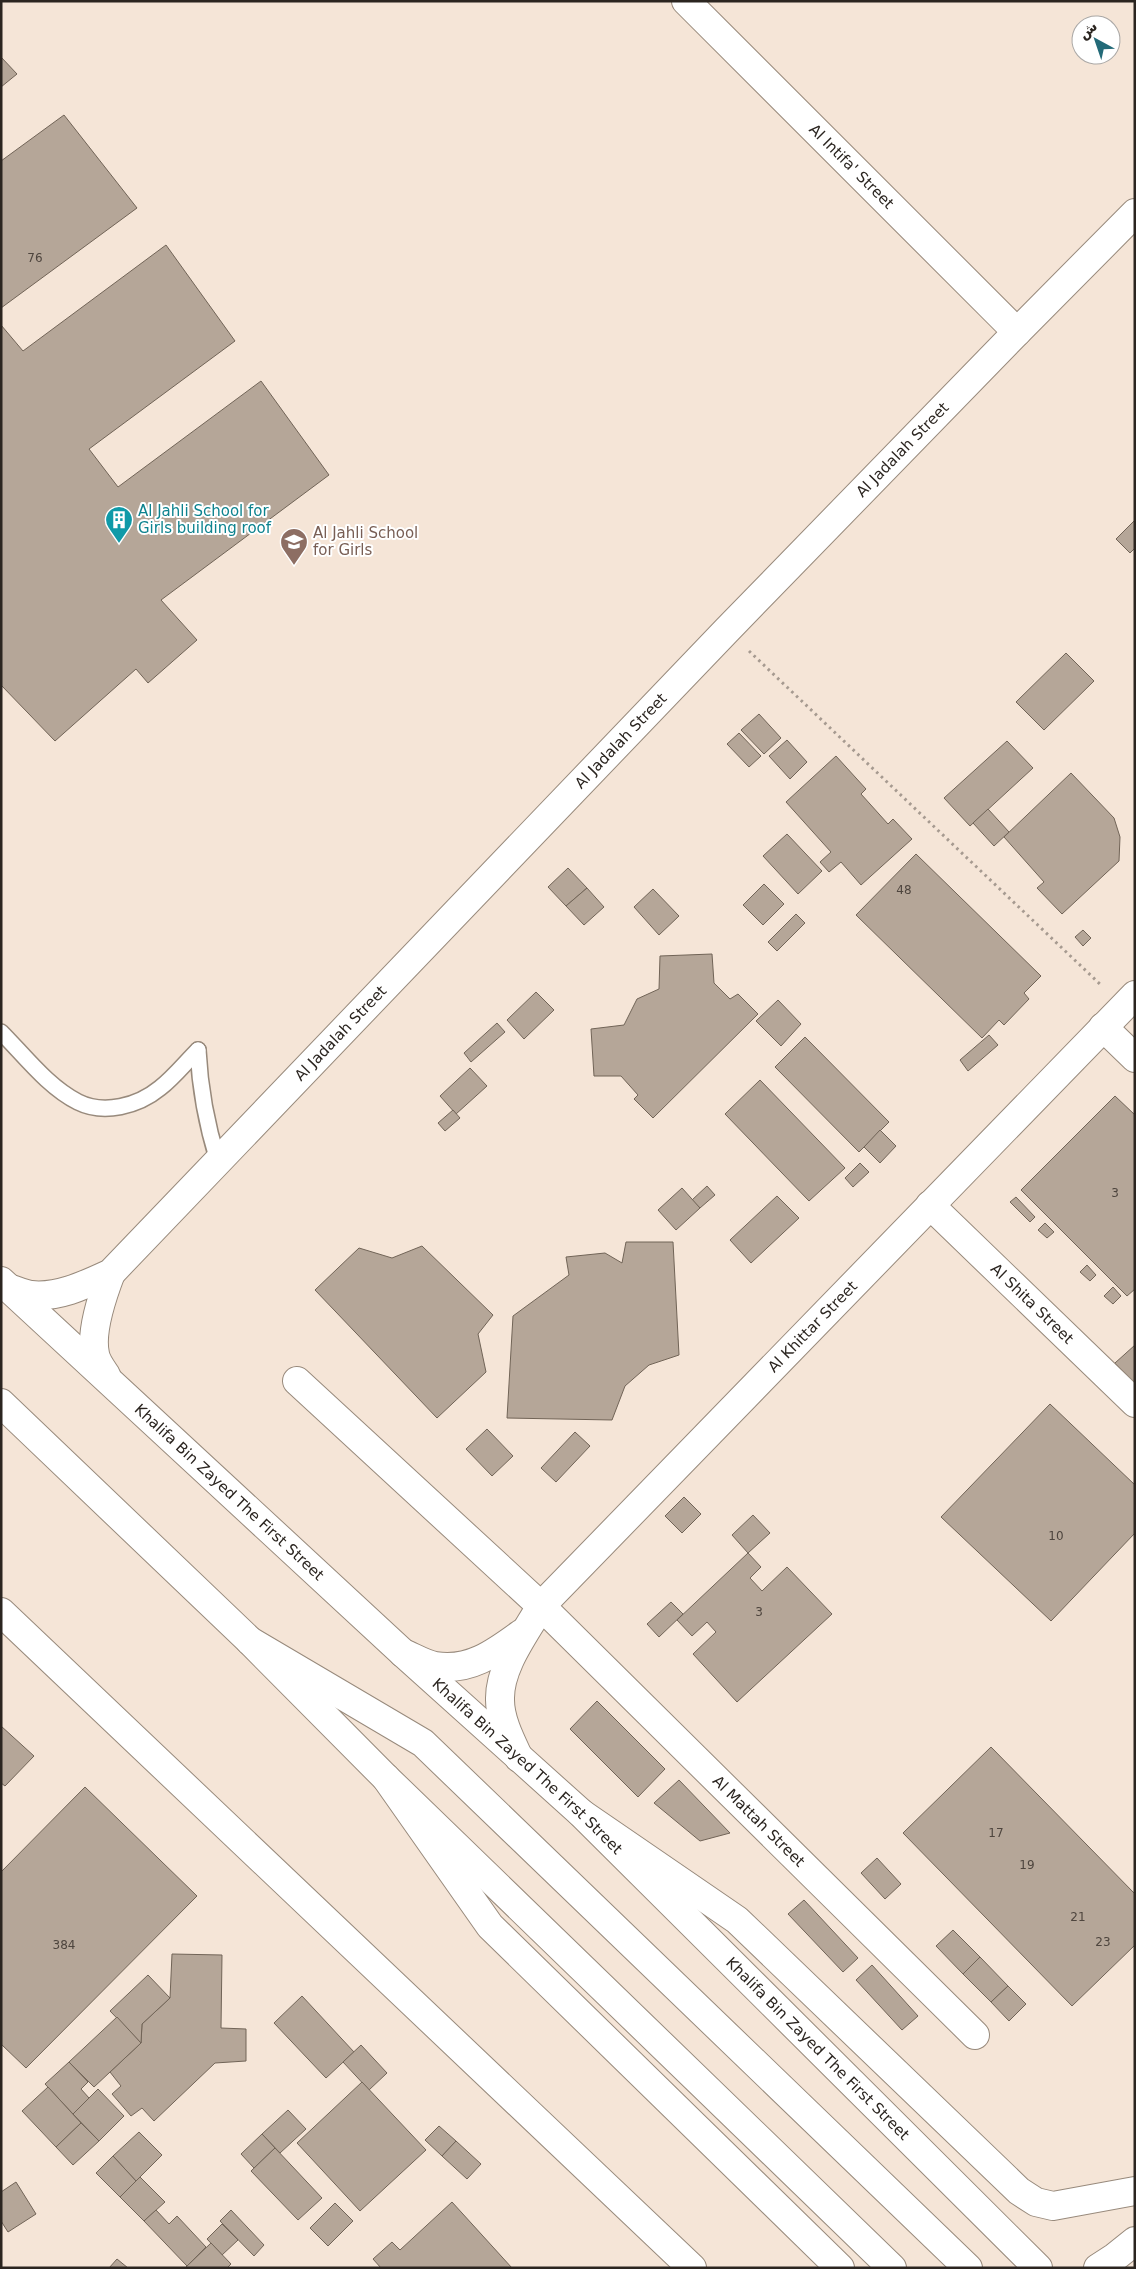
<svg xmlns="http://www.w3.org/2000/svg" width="1136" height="2269" viewBox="0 0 1136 2269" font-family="'DejaVu Sans','Noto Sans Arabic',sans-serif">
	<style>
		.building { fill: #b5a698; stroke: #716457 }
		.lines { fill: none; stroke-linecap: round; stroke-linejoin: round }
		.service-casing { stroke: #988a7c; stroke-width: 18 }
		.minor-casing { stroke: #988a7c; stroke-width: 30 }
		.secondary-casing { stroke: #988a7c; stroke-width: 30 }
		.primary-casing { stroke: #988a7c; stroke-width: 30 }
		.path { stroke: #a69a90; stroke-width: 3; stroke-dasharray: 2.5 4; stroke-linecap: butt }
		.service { stroke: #fff; stroke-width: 15 }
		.minor { stroke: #fff; stroke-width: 28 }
		.secondary { stroke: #fff; stroke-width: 28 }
		.primary { stroke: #fff; stroke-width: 28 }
		.labels { text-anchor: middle; stroke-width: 4; stroke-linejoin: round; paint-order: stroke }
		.number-label { font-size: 12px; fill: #4e453e }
		.street-label { font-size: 15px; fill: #2b2520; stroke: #fff }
		.culture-label { font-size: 15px; fill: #0d838f; stroke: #fff; text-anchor: start }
		.education-label { font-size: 15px; fill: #785e54; stroke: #fff; text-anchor: start }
	</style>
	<rect width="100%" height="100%" fill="#f5e5d7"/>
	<g class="building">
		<polygon points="1,57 17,74 1,87"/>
		<polygon points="64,115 137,208 1,308 1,161"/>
		<polygon points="166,245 235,341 89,449 118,487 261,381 329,475 161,600 197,640 148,683 136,669 55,741 1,685 1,325 23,351"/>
		<polygon points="1135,520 1135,548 1130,553 1116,539"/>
		<polygon points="1066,653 1094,681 1044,730 1016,702"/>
		<polygon points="759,714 781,738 764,754 741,730"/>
		<polygon points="739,733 761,756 749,767 727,744"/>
		<polygon points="787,740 807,762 790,779 769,756"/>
		<polygon points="1007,741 1033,768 970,826 944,798"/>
		<polygon points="836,756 866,789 861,794 888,824 893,819 912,839 861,885 841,862 829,872 820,862 831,852 786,802"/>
		<polygon points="1071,773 1114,818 1120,837 1119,861 1062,914 1037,888 1044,882 1004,837"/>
		<polygon points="988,809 1009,832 994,846 973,823"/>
		<polygon points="787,834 822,871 798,894 763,856"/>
		<polygon points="916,854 1041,976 1024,993 1029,999 1004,1025 999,1020 982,1038 856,915"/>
		<polygon points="568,868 587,888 566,906 548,887"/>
		<polygon points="764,884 784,904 763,925 743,905"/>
		<polygon points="587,888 604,907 584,925 566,906"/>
		<polygon points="653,889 679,916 659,935 634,907"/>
		<polygon points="796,914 805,923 777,951 768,942"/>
		<polygon points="1083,930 1091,938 1083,946 1075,937"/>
		<polygon points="712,954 714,983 730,999 738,994 758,1014 653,1118 634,1099 638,1095 621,1076 594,1076 591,1029 624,1025 637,999 659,989 660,956"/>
		<polygon points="536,992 554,1010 524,1039 507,1020"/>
		<polygon points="778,1000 801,1024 781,1046 756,1021"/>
		<polygon points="497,1023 505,1032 471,1062 464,1053"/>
		<polygon points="989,1035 998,1045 968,1071 960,1060"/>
		<polygon points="805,1037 889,1122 859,1152 775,1067"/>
		<polygon points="470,1068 487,1086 456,1114 440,1096"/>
		<polygon points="760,1080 845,1168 809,1201 725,1114"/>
		<polygon points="1115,1096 1135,1115 1135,1289 1127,1296 1021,1190"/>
		<polygon points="453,1110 460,1118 445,1131 438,1123"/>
		<polygon points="880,1130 896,1146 880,1163 864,1147"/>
		<polygon points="860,1163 869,1172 853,1187 845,1178"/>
		<polygon points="707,1186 715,1195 700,1208 692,1200"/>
		<polygon points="682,1188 700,1208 676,1230 658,1210"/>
		<polygon points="777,1196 799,1218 751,1263 730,1240"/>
		<polygon points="1016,1197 1035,1217 1030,1222 1010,1202"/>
		<polygon points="1045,1223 1054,1232 1047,1238 1038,1230"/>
		<polygon points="626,1242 673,1242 679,1355 649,1365 625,1386 612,1420 507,1418 513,1316 569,1275 566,1257 605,1253 622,1263"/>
		<polygon points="422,1246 493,1315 478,1334 486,1372 437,1418 315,1290 359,1248 392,1258"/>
		<polygon points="1087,1265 1096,1275 1090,1281 1080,1272"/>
		<polygon points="1113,1287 1121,1296 1113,1304 1104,1296"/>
		<polygon points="1135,1345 1135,1383 1115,1363"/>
		<polygon points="1050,1404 1135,1485 1135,1533 1051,1621 941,1517"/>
		<polygon points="487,1429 513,1456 492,1476 466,1449"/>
		<polygon points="575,1432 590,1446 556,1482 541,1468"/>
		<polygon points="684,1497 701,1514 682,1533 665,1516"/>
		<polygon points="753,1515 770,1533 748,1553 732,1535"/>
		<polygon points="748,1553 761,1567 750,1578 762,1591 787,1567 832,1614 737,1702 693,1654 716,1632 707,1622 692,1636 677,1620"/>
		<polygon points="671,1602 683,1614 659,1637 647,1624"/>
		<polygon points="597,1701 665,1769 638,1797 570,1729"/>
		<polygon points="1,1726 34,1756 5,1786 1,1783"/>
		<polygon points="991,1747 1135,1894 1135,1945 1072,2006 903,1833"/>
		<polygon points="679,1780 730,1833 700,1841 654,1803"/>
		<polygon points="85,1787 197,1896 26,2068 1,2044 1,1872"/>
		<polygon points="877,1858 901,1884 885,1899 861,1873"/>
		<polygon points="804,1900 858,1958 843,1972 788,1914"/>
		<polygon points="953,1930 980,1957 963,1974 936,1946"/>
		<polygon points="172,1954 222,1955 221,2028 246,2029 246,2061 215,2063 154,2121 142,2108 131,2116 112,2094 121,2086 110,2072 141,2043 142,2024 170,1998"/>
		<polygon points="980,1957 1008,1986 991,2002 963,1974"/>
		<polygon points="872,1965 918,2016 902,2030 856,1980"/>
		<polygon points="148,1975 170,1998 142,2024 141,2043 110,2011"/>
		<polygon points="1008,1986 1026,2004 1009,2021 991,2002"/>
		<polygon points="302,1996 354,2052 326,2078 274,2023"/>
		<polygon points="117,2017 141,2043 94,2087 69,2062"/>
		<polygon points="361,2045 387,2073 369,2090 343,2062"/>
		<polygon points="69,2062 88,2082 81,2089 89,2098 73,2114 45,2084"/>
		<polygon points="362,2082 426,2150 360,2211 297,2143"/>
		<polygon points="48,2087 81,2123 56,2147 22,2111"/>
		<polygon points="98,2089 124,2116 99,2141 73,2114"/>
		<polygon points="288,2110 306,2129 280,2153 262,2134"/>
		<polygon points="81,2123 99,2141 73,2165 56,2147"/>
		<polygon points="439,2126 456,2141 442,2156 425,2140"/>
		<polygon points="139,2132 162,2155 136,2181 113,2156"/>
		<polygon points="262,2134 275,2148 254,2168 241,2154"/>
		<polygon points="456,2141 481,2164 467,2179 442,2156"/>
		<polygon points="275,2148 322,2198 298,2220 251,2171"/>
		<polygon points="113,2156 136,2181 120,2197 96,2173"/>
		<polygon points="140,2177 165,2202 144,2221 120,2197"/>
		<polygon points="16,2182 36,2214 8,2232 1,2221 1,2192"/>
		<polygon points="452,2202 512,2268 381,2268 373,2259 392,2242 400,2250"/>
		<polygon points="335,2203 353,2221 328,2246 310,2228"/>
		<polygon points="156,2210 169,2224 177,2216 206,2247 187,2266 144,2221"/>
		<polygon points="231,2210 264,2245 254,2256 220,2221"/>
		<polygon points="222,2224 238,2240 222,2255 207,2239"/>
		<polygon points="211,2243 231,2264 227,2268 185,2268"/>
		<polygon points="117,2259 128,2268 109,2268"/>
	</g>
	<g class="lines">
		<defs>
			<g id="service">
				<path d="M1,1032C24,1055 48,1087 78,1102C104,1115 138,1106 160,1088C174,1077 185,1063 198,1050"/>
				<path d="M198,1050C200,1090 206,1123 218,1161"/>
			</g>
			<g id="minor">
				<path id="s1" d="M686,1L1017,332"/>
				<polyline points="1103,1027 1135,1058"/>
				<path id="s2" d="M930,1205L1135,1403"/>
				<path id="s3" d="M8,1288C15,1290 24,1294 31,1295C59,1298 87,1284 111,1273L727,630L1017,332L1135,213"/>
				<path d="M106,1375C102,1369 96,1361 95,1354C90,1331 103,1294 111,1273"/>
				<path id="s4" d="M297,1381L541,1606L975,2035"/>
				<polyline points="1,1612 692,2268"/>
				<path d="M403,1653C413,1657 424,1664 435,1666C470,1672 496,1652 522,1633"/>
				<path id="s5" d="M519,1758C511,1741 500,1720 500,1700C499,1667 525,1634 541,1606L1135,995"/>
			</g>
			<g id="secondary">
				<path id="s6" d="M1,1281L403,1653L581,1813L1038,2268"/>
				<polyline points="1,1403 250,1641 386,1778 892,2268"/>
			</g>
			<g id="primary">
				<polyline points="250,1641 423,1743 968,2268"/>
				<polyline points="386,1778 490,1926 840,2268"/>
				<polyline points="581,1813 737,1920 1019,2191 1036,2202 1053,2206 1135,2191"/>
				<polyline points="1098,2268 1115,2257 1135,2241"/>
			</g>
		</defs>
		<use href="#service" class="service-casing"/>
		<use href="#minor" class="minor-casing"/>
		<use href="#secondary" class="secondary-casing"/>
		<use href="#primary" class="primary-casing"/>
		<polyline class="path" points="749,651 1102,986"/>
		<use href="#service" class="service"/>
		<use href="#minor" class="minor"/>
		<use href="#secondary" class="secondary"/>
		<use href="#primary" class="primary"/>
	</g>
	<defs>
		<symbol id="building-pin" viewBox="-11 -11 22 30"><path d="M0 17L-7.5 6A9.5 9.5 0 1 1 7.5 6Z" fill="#0f9aa8" stroke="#fff"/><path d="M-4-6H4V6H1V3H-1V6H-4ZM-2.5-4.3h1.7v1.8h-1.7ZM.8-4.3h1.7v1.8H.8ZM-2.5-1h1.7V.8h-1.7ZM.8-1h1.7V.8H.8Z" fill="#fff"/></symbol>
		<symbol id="school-pin" viewBox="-11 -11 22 30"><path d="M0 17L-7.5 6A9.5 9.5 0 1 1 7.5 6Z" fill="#8d6e63" stroke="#fff"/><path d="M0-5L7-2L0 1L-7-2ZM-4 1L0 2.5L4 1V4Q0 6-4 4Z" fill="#fff"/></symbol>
	</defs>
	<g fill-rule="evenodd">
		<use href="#building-pin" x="103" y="504" width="32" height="43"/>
		<use href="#school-pin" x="278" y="526" width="32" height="43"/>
	</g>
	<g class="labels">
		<g class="number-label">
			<text x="35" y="262">76</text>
			<text x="904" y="894">48</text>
			<text x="1115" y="1197">3</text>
			<text x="1056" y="1540">10</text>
			<text x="759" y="1616">3</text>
			<text x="996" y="1837">17</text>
			<text x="1027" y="1869">19</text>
			<text x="1078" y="1921">21</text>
			<text x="1103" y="1946">23</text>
			<text x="64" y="1949">384</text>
		</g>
		<g class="street-label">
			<text dy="5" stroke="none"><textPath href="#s1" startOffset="234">Al Intifa' Street</textPath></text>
			<text dy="5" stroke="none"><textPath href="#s3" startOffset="1250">Al Jadalah Street</textPath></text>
			<text dy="5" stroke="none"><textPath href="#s3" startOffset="845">Al Jadalah Street</textPath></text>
			<text dy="5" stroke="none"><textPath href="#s3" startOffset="440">Al Jadalah Street</textPath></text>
			<text dy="5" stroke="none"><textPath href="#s2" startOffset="142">Al Shita Street</textPath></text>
			<text dy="5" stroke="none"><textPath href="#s5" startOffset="555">Al Khittar Street</textPath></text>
			<text dy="5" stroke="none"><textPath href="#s6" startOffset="311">Khalifa Bin Zayed The First Street</textPath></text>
			<text dy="5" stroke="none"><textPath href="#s6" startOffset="716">Khalifa Bin Zayed The First Street</textPath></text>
			<text dy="5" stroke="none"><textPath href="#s4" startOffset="638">Al Mattah Street</textPath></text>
			<text dy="5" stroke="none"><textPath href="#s6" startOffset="1121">Khalifa Bin Zayed The First Street</textPath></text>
		</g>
		<g class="culture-label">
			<text x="138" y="516">Al Jahli School for<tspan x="138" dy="17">Girls building roof</tspan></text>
		</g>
		<g class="education-label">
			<text x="313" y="538">Al Jahli School<tspan x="313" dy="17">for Girls</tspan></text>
		</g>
	</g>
	<rect width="1136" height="2269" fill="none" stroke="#2b2520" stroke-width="5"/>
	<g transform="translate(1096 40) rotate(320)"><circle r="24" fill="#ffffff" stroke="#aaa8a6"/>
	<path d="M0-4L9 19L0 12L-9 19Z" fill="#236a78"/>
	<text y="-8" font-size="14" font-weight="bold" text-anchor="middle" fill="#2b2520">ش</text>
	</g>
</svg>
